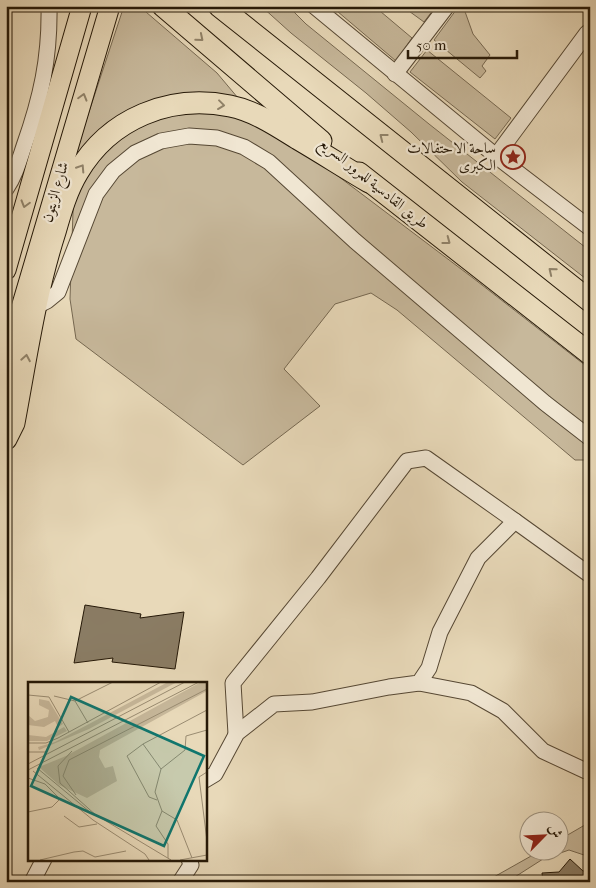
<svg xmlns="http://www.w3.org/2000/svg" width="596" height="888" viewBox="0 0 596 888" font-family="'IM FELL French Canon',Amiri,serif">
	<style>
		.green { fill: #c7b89b; stroke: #766851 }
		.building { fill: #8a7c64; stroke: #251807 }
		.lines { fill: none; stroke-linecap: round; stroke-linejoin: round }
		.minor-casing { stroke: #564834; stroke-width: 17 }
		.major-casing { stroke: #251807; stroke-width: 21 }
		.highway-casing { stroke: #251807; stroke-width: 23 }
		.minor { stroke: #f0e6d2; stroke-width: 15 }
		.major { stroke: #e8d9b9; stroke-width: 19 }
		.highway { stroke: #e8d9b9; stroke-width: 21 }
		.oneway { stroke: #908269 }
		.labels { text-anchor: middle; stroke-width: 4.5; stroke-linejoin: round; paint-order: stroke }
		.poi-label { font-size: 15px; fill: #251807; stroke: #f0e6d2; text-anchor: end }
		.street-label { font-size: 15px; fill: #251807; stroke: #f0e6d2 }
		.inset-road { fill: none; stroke: #9a8c72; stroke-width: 1 }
		.view { fill: #0f766e; fill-opacity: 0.15; stroke: #0f766e; stroke-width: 2.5 }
		.inset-edge { fill: none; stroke: #251807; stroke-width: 2.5 }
	</style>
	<rect width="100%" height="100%" fill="#e8d9b9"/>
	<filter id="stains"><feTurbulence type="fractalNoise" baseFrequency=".004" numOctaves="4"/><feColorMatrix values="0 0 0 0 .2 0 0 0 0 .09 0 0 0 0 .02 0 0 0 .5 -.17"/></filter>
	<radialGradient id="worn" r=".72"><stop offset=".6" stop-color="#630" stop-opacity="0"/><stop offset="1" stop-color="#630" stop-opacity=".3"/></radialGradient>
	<g class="green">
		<polygon points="124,6 139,6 217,73 254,117 281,133 473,278 590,369 590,460 575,460 397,310 371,293 335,304 284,369 320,406 243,465 76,339 70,299 75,154"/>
		<polygon points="261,6 288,6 306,24 429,124 590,251 590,282 462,182 411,132 366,93 291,33"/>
		<polygon points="331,6 374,6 412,38 396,61"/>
		<polygon points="402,6 436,6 424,22"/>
		<polygon points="459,6 463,6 473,34 490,55 482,66 486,71 480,78 434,40"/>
		<polygon points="427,50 511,118 495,139 410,72"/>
		<polygon points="590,822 590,857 569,850 543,859 507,882 485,882 540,851 558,850 559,840"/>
	</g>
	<g class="building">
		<polygon points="85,605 141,614 140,618 184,612 175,669 112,662 113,658 74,663"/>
		<polygon points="570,859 583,871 590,871 590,882 543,882 542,873 559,872"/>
	</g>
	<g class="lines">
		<defs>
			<g id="minor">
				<polyline points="314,6 496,156 590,228"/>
				<polyline points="395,74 447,6"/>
				<polyline points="496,156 587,33 590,35"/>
				<path d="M6,189C15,176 19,161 24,146C41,98 50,58 49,6"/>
				<polyline points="35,307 47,301 58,292 96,194 113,171 135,153 161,141 189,136 217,138 244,147 269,162 355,241 545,403 590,438"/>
				<polyline points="419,683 471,693 503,711 543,751 586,771 590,770"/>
				<polyline points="236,734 233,683 318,578 407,461 426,458 515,521"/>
				<polyline points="205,780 215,774 237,733 274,704 312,702 389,687 419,683 429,668 440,632 478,558 515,521 590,575"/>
				<polyline points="32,882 44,859"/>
				<polyline points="180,882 191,865 189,859"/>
			</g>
			<g id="major">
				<polyline points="6,270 82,6"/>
				<polyline points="6,380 15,328 110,6"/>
			</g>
			<g id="highway">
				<polyline points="163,6 321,141"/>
				<polyline points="219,6 590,301"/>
				<polyline points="359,173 590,354"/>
				<path d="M6,439L14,423C26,359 35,294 55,232C61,211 67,190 78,172C110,118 170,94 230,106C255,111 277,126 298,139C322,153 345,168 369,182"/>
			</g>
		</defs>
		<use href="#minor" class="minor-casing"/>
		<use href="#major" class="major-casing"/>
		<use href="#highway" class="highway-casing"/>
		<use href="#minor" class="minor"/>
		<use href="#major" class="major"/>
		<use href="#highway" class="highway"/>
	</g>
	<defs><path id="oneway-chevron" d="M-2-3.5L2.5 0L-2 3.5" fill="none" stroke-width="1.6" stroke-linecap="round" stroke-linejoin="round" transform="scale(1.25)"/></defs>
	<g class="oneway">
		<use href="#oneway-chevron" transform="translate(200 38) rotate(40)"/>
		<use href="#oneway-chevron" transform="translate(83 97) rotate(-74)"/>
		<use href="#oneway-chevron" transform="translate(221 105) rotate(7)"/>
		<use href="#oneway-chevron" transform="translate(383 137) rotate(-142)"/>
		<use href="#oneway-chevron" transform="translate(81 168) rotate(-57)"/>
		<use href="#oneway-chevron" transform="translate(25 204) rotate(106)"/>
		<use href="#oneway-chevron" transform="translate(447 241) rotate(37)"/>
		<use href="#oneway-chevron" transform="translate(552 271) rotate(-141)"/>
		<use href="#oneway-chevron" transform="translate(26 358) rotate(-80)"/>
	</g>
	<defs>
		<symbol id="sight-ring" viewBox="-11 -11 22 22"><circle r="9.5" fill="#f0e6d2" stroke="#8f2418" stroke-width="1.5"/><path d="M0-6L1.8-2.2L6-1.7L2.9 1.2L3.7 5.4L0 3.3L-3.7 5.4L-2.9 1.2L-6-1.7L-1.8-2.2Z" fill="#8f2418"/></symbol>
	</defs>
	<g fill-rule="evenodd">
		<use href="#sight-ring" x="499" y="143" width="28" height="28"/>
	</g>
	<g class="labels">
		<g class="poi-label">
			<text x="496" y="153">ساحة الاحتفالات<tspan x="496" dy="17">الكبرى</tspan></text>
		</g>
		<g class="street-label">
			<text transform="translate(374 183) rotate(39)" y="5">طريق القادسية للمرور السريع</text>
			<text transform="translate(55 192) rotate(-74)" y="5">شارع الزيتون</text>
		</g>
	</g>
	<g transform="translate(28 682)">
		<rect width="179" height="179" fill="#e8d9b9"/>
		<path d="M140,0H149L61,47L11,68L10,65L27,60ZM173,0H179V9L72,68L71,75L77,86L85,84L89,99L59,116L31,103L11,85L38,74ZM11,17L21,19L35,42L30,45L27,39L16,45L0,43V33L7,39L20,35L21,28L11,23ZM36,45L39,49L19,59H0V53L18,55Z" fill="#c7b89b"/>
		<path class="inset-road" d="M0,13L21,15L41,50M26,14L47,19M60,41L47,19L85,0M0,61H18L30,56L133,0M115,62L99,74L121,115L129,118M44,69L30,84L32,101L70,135M0,70H19M0,82L157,0M9,86L62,130M133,87L157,68L158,54L179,48M0,88L171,0M5,89L65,138L117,172L121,178M179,90L171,95L179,159M0,96L17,102L32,117L24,125L0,130M48,113L35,94L41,78L179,7M134,129L149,138L164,176M68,133L143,178M36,134L51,145L69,142M140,176V162L128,144L134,129L127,110L133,87L115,62L179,28M12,178L46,170L55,169L67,175L98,169M152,178L179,173"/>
		<path class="view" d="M43,15L176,74L136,164L3,104Z"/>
		<rect width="179" height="179" class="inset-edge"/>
	</g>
	<rect width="596" height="888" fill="none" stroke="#e8d9b9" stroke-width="25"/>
	<rect x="8" y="8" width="581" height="873" fill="none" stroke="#251807" stroke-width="2.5"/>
	<rect x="12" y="12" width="571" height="863" fill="none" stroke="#251807"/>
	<g transform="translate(544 836) rotate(66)"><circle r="24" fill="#f0e6d2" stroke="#9f9481"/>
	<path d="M0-4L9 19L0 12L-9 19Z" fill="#8f2418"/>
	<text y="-8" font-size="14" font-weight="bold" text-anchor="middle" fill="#251807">ش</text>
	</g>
	<path d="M408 50v8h109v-8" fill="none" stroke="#251807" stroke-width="2.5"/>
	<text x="416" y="50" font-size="15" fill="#251807" stroke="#f0e6d2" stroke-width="4" paint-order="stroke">50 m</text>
	<rect width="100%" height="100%" filter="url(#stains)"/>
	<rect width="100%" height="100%" fill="url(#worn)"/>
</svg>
